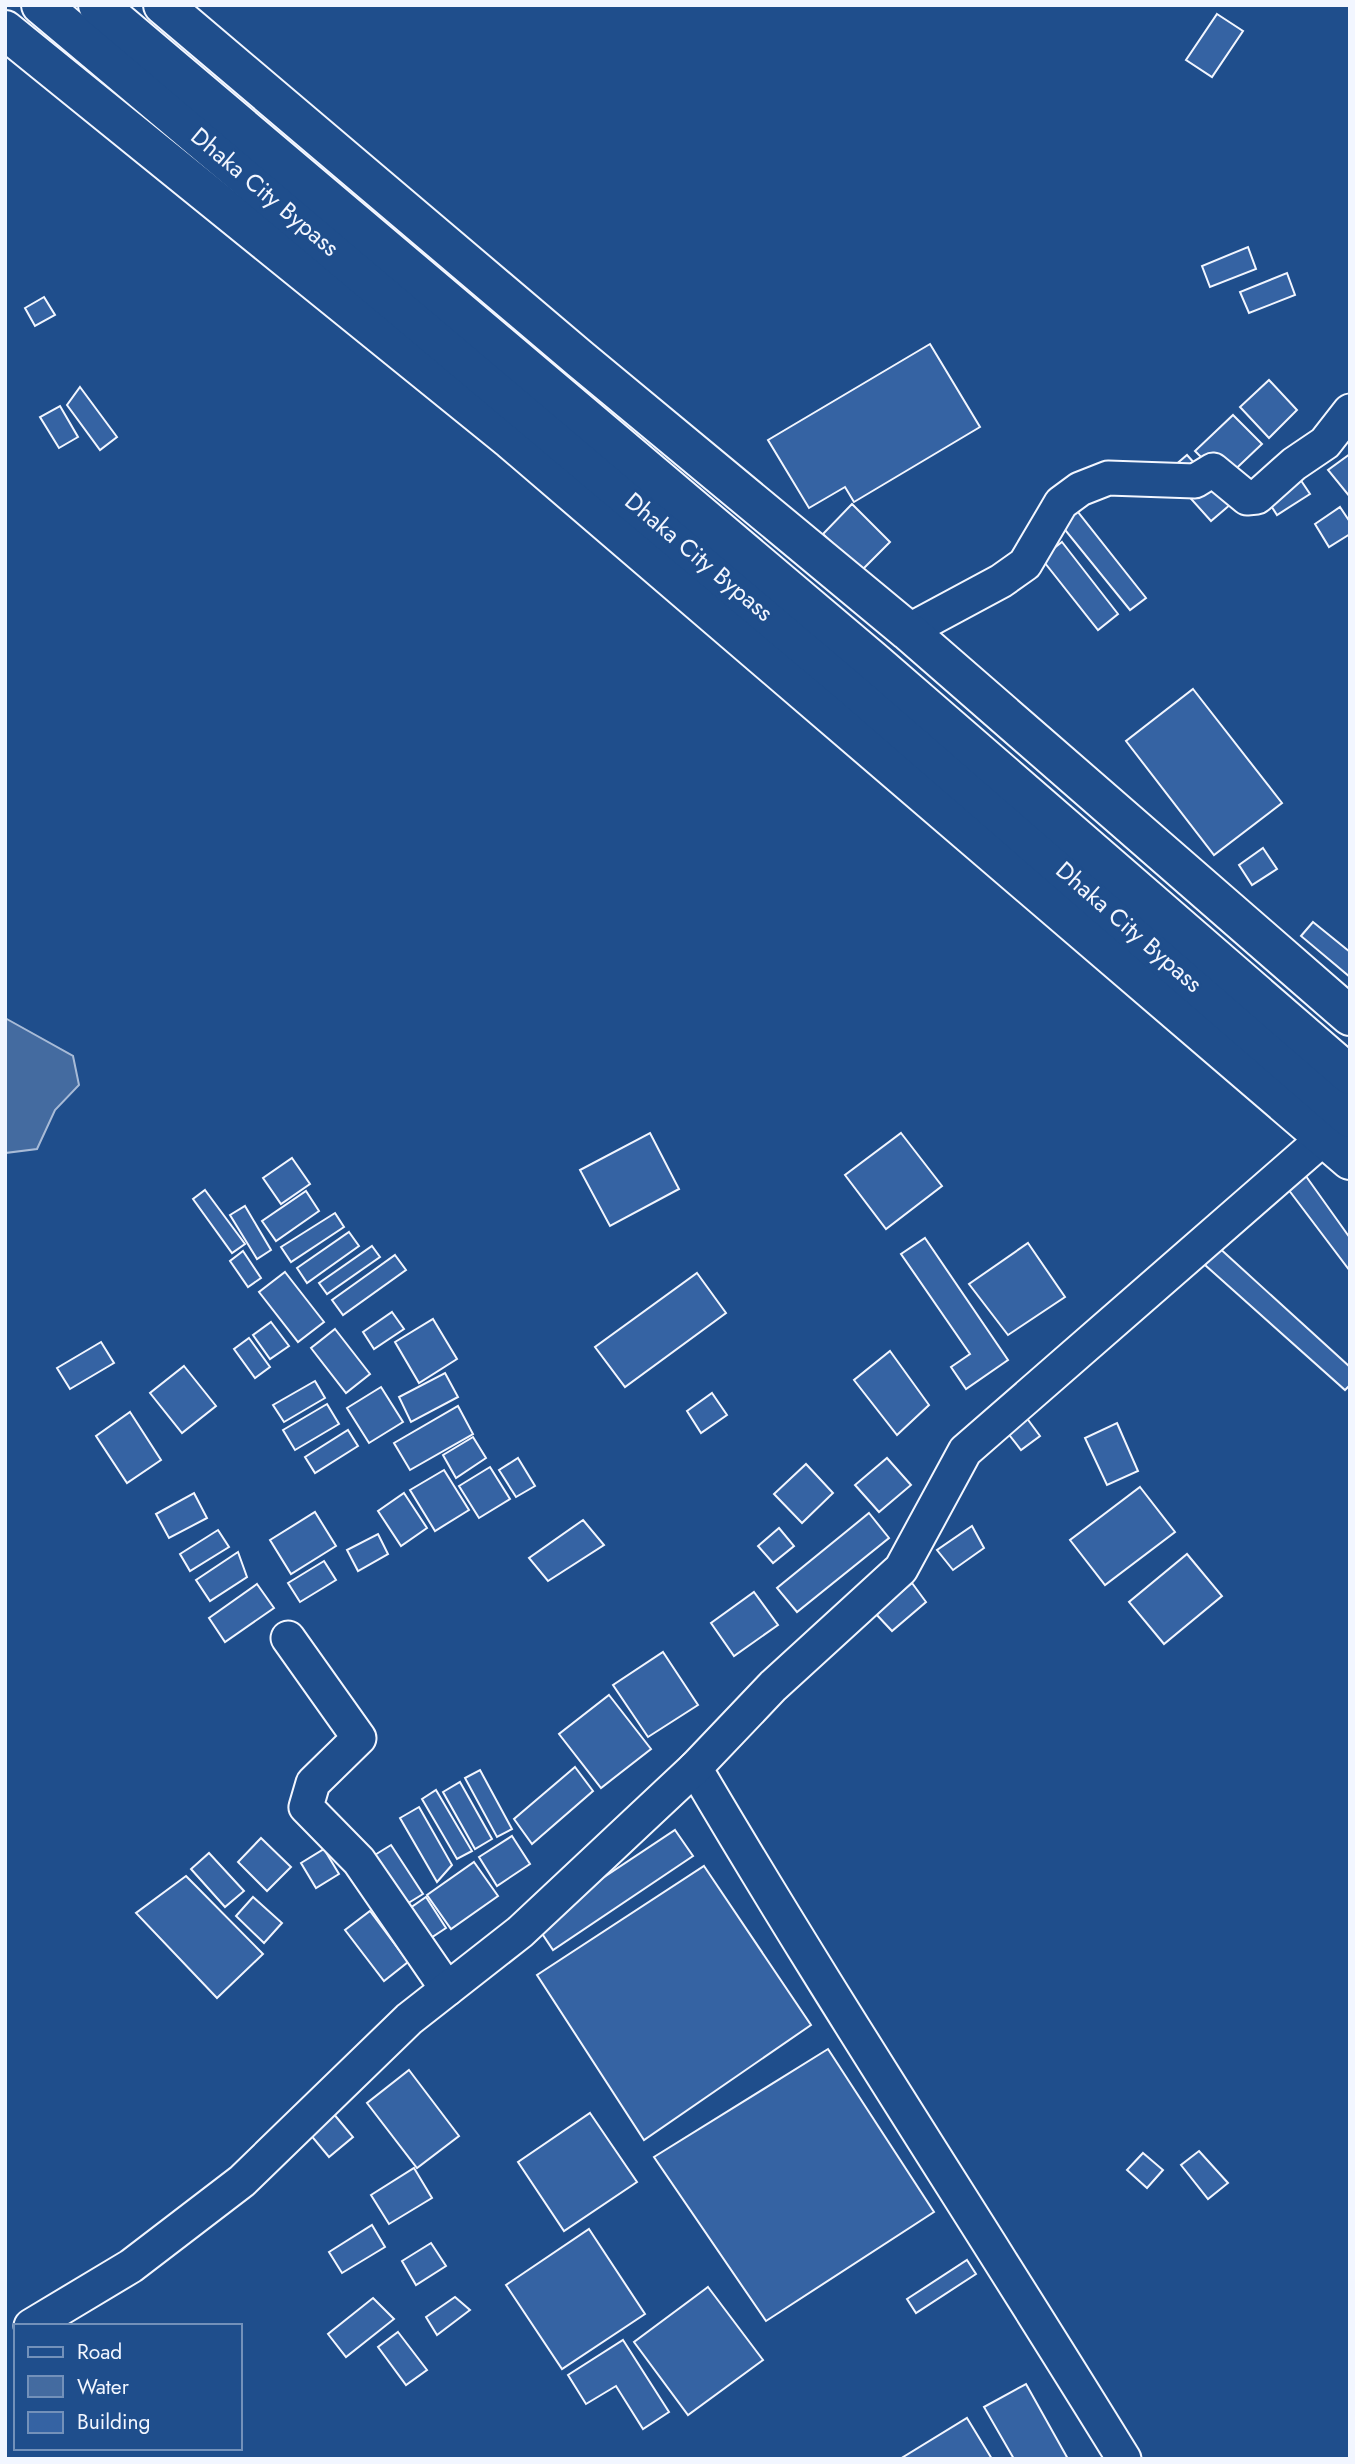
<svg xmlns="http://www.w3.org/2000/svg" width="1355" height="2464" viewBox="0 0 1355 2464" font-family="Jost,sans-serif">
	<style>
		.water { fill: #446ba0; stroke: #a8bbd7; stroke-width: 2 }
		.building { fill: #3563a3; stroke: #f2f6ff; stroke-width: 2 }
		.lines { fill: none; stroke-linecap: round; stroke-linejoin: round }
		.minor-casing { stroke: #f2f6ff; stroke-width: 37 }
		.major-casing { stroke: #f2f6ff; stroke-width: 42 }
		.highway-casing { stroke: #f2f6ff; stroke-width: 42 }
		.minor { stroke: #1f4e8c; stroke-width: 33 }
		.major { stroke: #1f4e8c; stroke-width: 38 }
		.highway { stroke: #1f4e8c; stroke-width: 38 }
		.labels { text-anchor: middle; stroke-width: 5; stroke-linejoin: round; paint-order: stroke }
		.street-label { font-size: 24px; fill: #f2f6ff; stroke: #1f4e8c }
	</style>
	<rect width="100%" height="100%" fill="#1f4e8c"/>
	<polygon class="water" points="5,1018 73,1056 79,1085 55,1110 37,1149 5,1153"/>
	<g class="building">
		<polygon points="1217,14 1243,31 1212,77 1186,60"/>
		<polygon points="1248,247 1256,269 1210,287 1202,266"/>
		<polygon points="1287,273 1295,295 1249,313 1240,292"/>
		<polygon points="44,297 55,315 35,326 25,308"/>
		<polygon points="930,344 980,427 854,502 845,487 809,508 768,440"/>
		<polygon points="1269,380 1297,410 1269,438 1240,407"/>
		<polygon points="80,387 117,437 100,450 67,405"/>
		<polygon points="60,406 78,437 59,448 40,417"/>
		<polygon points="1233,415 1262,444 1224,480 1195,451"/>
		<polygon points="1350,454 1350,497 1328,470"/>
		<polygon points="1187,455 1231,504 1211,521 1167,472"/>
		<polygon points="1300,479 1310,494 1277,515 1268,501"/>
		<polygon points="852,504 890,542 861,571 823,534"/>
		<polygon points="1074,507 1146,598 1130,610 1057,520"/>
		<polygon points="1340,507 1350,522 1350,534 1329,547 1315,524"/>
		<polygon points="1062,542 1118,614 1098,630 1041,558"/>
		<polygon points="1193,689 1282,803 1214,855 1126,741"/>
		<polygon points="1263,848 1277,869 1252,885 1239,865"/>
		<polygon points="1313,922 1350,952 1350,977 1301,936"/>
		<polygon points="650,1133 679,1189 610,1226 580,1170"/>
		<polygon points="901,1133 942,1186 886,1229 845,1175"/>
		<polygon points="292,1158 310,1184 281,1204 263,1178"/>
		<polygon points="1303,1172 1350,1238 1350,1271 1285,1185"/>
		<polygon points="205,1190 245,1244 232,1253 193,1199"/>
		<polygon points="306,1191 319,1211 276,1241 262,1221"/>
		<polygon points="245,1206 271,1250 257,1259 230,1215"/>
		<polygon points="335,1213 344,1227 291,1262 281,1247"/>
		<polygon points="349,1232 359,1246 307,1283 297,1268"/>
		<polygon points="925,1238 1008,1360 966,1389 951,1367 970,1354 901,1254"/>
		<polygon points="1028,1243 1065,1297 1008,1335 969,1284"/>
		<polygon points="1216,1245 1350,1367 1350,1385 1345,1390 1205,1265"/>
		<polygon points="372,1246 380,1257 327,1294 319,1283"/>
		<polygon points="243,1251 261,1278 248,1287 230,1261"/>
		<polygon points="395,1255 406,1270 343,1315 332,1300"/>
		<polygon points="285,1272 324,1322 298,1342 259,1292"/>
		<polygon points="697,1273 726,1313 625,1387 595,1347"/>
		<polygon points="392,1312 404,1329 374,1349 363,1332"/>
		<polygon points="433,1319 457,1359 419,1383 395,1342"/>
		<polygon points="271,1322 289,1346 270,1359 253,1335"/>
		<polygon points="335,1329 370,1374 346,1393 311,1348"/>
		<polygon points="249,1338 270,1367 255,1378 234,1349"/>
		<polygon points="101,1342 114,1363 70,1389 57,1368"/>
		<polygon points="890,1351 929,1405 897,1435 854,1380"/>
		<polygon points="184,1366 216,1406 182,1433 150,1393"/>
		<polygon points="445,1373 458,1397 411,1422 399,1397"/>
		<polygon points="315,1381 325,1398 284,1422 273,1405"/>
		<polygon points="381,1387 403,1422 369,1443 347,1408"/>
		<polygon points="712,1393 727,1415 701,1433 687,1411"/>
		<polygon points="327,1404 339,1424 295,1450 283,1430"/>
		<polygon points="458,1406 473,1434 410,1470 394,1443"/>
		<polygon points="130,1412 161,1460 127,1483 96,1436"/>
		<polygon points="1023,1413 1040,1436 1021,1450 1003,1427"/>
		<polygon points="1117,1423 1138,1471 1107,1485 1085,1438"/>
		<polygon points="348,1430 358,1446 315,1473 305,1457"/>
		<polygon points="473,1437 486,1458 456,1478 443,1455"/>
		<polygon points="518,1458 535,1486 516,1497 499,1470"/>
		<polygon points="887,1458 911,1485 879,1512 855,1485"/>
		<polygon points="806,1464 833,1493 802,1523 774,1494"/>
		<polygon points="490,1467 510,1499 479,1518 459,1486"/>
		<polygon points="444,1470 469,1510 435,1531 410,1490"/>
		<polygon points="1140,1487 1175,1532 1105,1585 1070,1540"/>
		<polygon points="194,1493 207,1518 169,1538 156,1514"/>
		<polygon points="404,1493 427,1528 401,1546 378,1511"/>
		<polygon points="315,1512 336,1546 291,1574 270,1540"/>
		<polygon points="869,1513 889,1538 797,1612 777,1588"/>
		<polygon points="583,1520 604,1545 548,1581 529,1558"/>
		<polygon points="972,1526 984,1548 953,1570 937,1550"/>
		<polygon points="779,1528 794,1546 773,1563 758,1546"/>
		<polygon points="218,1530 229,1547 190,1571 180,1554"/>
		<polygon points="378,1534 388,1554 358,1571 347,1550"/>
		<polygon points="238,1552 247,1577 210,1601 196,1580"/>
		<polygon points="1187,1554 1222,1596 1164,1644 1129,1602"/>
		<polygon points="324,1561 336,1580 300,1602 288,1583"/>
		<polygon points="912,1583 926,1602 892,1631 875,1613"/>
		<polygon points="257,1584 274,1608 225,1642 209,1618"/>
		<polygon points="754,1592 778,1625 734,1656 711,1623"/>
		<polygon points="663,1652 698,1705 648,1737 613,1685"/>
		<polygon points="609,1695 651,1749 601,1788 559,1734"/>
		<polygon points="575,1767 593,1791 532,1844 514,1819"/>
		<polygon points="480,1770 512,1829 497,1837 465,1778"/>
		<polygon points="460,1782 492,1839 475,1849 443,1792"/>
		<polygon points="436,1790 472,1851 457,1859 422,1799"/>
		<polygon points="419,1807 452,1865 437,1882 400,1818"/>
		<polygon points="675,1830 693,1856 553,1950 535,1923"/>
		<polygon points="512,1836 530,1864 497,1886 479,1857"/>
		<polygon points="261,1838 291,1867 267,1891 238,1862"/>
		<polygon points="391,1845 423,1894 397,1910 365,1861"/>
		<polygon points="324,1849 339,1874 316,1888 301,1863"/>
		<polygon points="209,1853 244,1891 225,1907 191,1869"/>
		<polygon points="474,1862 498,1896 451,1929 427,1895"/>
		<polygon points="704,1866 811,2025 644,2140 537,1975"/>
		<polygon points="186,1876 263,1954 217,1998 136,1913"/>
		<polygon points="253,1897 282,1923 264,1943 236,1916"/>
		<polygon points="426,1897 446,1928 420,1945 400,1915"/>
		<polygon points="370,1911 408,1962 384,1981 345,1930"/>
		<polygon points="828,2049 934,2212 766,2321 654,2157"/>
		<polygon points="409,2070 459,2136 417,2168 367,2103"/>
		<polygon points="333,2113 353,2137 329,2157 309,2133"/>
		<polygon points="590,2113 637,2182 564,2231 518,2162"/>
		<polygon points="1199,2151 1228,2183 1208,2199 1181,2165"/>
		<polygon points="1143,2153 1163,2170 1147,2188 1127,2170"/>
		<polygon points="414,2168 432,2198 389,2224 371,2195"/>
		<polygon points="372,2225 385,2247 342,2273 329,2252"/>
		<polygon points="589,2229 645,2314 562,2369 506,2285"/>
		<polygon points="431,2243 446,2266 416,2285 402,2261"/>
		<polygon points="967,2260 976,2274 916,2313 907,2299"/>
		<polygon points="708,2287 763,2360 688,2415 634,2342"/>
		<polygon points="455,2297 470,2310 437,2335 426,2317"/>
		<polygon points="373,2298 394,2319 346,2357 328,2334"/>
		<polygon points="398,2332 427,2370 406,2385 378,2347"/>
		<polygon points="623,2340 669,2412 643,2429 616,2386 586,2404 568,2375"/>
		<polygon points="1026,2384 1068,2459 1014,2459 984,2407"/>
		<polygon points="967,2418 992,2459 900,2459"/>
	</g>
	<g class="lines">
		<defs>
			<g id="minor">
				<polyline points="908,631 1001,581 1025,564 1061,503 1080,489 1108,478 1195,481 1213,470 1247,498 1257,497 1294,464 1325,443 1350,411"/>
				<polyline points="288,1638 359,1738 313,1783 306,1807 359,1861 447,1989"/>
				<path d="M695,1768C832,2001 982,2228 1124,2459"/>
				<polyline points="31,2326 131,2266 242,2181 409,2019 520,1932 695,1768 773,1686 901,1569 965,1451 1325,1137"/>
			</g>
			<g id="major">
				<polyline points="163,5 580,359 908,631 1350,1016"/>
				<polyline points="5,30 511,440 1350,1160"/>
			</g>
			<g id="highway">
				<polyline points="41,5 847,682 1350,1118"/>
				<polyline points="98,5 872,660 1350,1075"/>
			</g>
		</defs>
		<use href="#minor" class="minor-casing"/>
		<use href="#major" class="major-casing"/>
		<use href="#highway" class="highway-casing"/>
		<use href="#minor" class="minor"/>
		<use href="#major" class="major"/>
		<use href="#highway" class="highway"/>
	</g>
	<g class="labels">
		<g class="street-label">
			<text transform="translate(265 192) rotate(40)" y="8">Dhaka City Bypass</text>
			<text transform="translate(699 557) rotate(40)" y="8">Dhaka City Bypass</text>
			<text transform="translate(1129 927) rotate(41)" y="8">Dhaka City Bypass</text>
		</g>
	</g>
	<rect width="1355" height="2464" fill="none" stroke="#f2f6ff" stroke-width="14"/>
	<rect x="14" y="2324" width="228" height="126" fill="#1f4e8c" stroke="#7391ba" stroke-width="2"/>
	<rect x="28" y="2347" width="35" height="10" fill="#1f4e8c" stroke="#7391ba" stroke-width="2"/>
	<text x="77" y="2359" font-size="21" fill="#f2f6ff">Road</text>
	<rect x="28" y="2376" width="35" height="21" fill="#446ba0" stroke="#7391ba" stroke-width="2"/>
	<text x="77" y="2394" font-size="21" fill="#f2f6ff">Water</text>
	<rect x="28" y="2412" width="35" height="21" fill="#3563a3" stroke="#7391ba" stroke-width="2"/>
	<text x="77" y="2429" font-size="21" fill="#f2f6ff">Building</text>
</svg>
